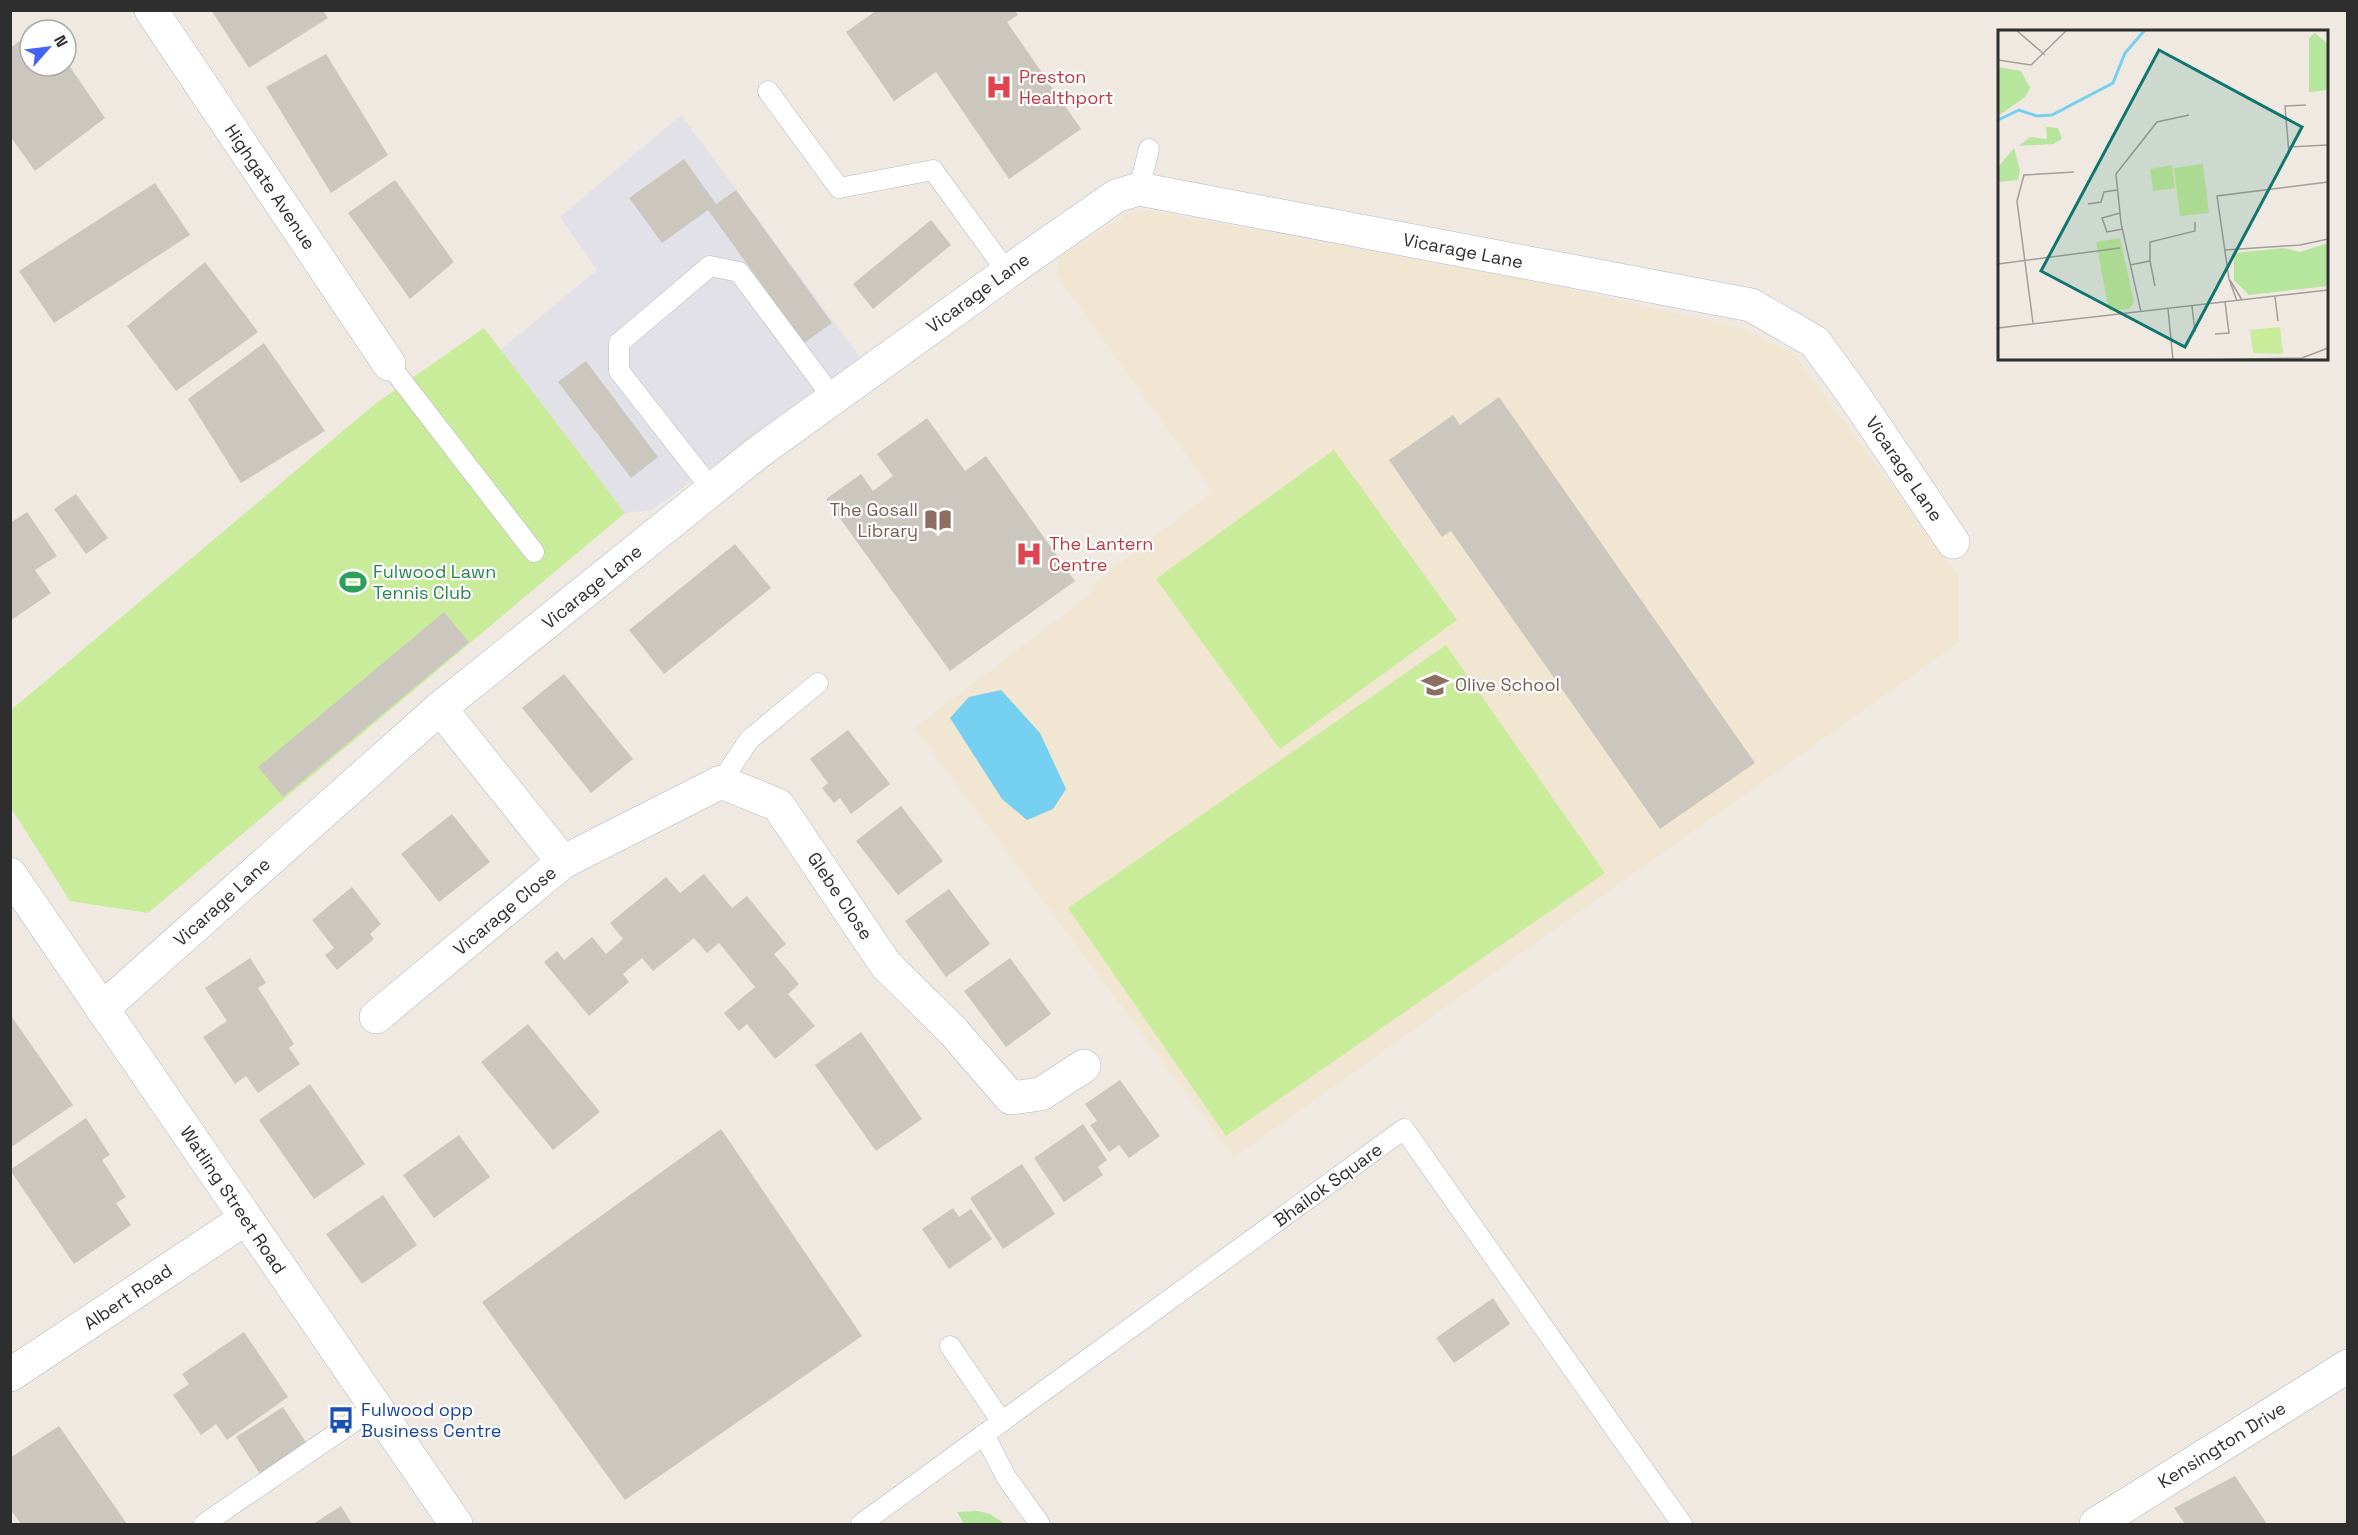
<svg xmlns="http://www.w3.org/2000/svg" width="2358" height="1535" viewBox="0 0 2358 1535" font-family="'Space Grotesk',sans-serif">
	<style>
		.industrial { fill: #e3e1e8 }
		.education { fill: #f0e6d1 }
		.green { fill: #b6e59e }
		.pitch { fill: #c9ec9a }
		.water { fill: #75cff0 }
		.building { fill: #cbc7bf }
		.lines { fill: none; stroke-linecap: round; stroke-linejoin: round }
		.service-casing { stroke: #b4b7c1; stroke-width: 21 }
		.minor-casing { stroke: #b4b7c1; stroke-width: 34 }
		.secondary-casing { stroke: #b4b7c1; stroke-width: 34 }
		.service { stroke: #fff; stroke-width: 20 }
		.minor { stroke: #fff; stroke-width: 33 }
		.secondary { stroke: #fff; stroke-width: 33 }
		.labels { text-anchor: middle; stroke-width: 4.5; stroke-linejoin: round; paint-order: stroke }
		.health-label { font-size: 18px; fill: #be3a42; stroke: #fff; text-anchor: start }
		.street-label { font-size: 18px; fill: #2e2e2e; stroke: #fff }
		.education-label { font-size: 18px; fill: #785e54; stroke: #fff; text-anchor: end }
		.leisure-label { font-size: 18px; fill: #27864d; stroke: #fff; text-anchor: start }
		.transit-label { font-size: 18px; fill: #164399; stroke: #fff; text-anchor: start }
		.inset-river { fill: none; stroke: #75cff0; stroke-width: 3 }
		.inset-road { fill: none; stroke: #a29e99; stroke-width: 1.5 }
		.view { fill: #0f766e; fill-opacity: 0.15; stroke: #0f766e; stroke-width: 3 }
		.inset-edge { fill: none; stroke: #2e2e2e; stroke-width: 3 }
	</style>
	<rect width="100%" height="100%" fill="#efe9e1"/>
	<polygon class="industrial" points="681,115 861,359 652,510 625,513 500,350 597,270 560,217"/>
	<polygon class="education" points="1147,210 1534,281 1744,329 1793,353 1959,577 1959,642 1234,1157 915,728 1094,592 1091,586 1213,492 1056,274 1059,257 1128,214"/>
	<polygon class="green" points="978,1511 990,1514 1005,1524 964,1524 957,1512"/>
	<g class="pitch">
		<polygon points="484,328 625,513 148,913 70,901 11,808 11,710 375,404"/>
		<polygon points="1334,450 1457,620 1280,749 1156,579"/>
		<polygon points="1446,645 1605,873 1226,1136 1068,908"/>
	</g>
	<polygon class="water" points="1001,690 1040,733 1066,789 1053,809 1027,820 1002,799 950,718 969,697"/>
	<g class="building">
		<polygon points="211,10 323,10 328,18 249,68"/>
		<polygon points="877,10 1015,10 1018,15 1007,22 1081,129 1009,179 936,72 894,101 846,32"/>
		<polygon points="30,33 30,66 66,66 66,61 105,118 35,171 10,136 10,48"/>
		<polygon points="326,54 388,155 331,193 266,87"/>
		<polygon points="684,159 716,204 736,190 832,323 804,343 708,210 662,243 629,198"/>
		<polygon points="395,180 454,262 410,299 348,213"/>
		<polygon points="155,183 190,235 54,323 19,271"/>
		<polygon points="931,220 951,245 873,309 853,284"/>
		<polygon points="205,262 258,332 176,391 127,326"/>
		<polygon points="264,343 325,431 241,483 188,399"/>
		<polygon points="586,361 658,457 631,478 558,382"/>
		<polygon points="1499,397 1755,763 1660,829 1451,531 1442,537 1389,460 1453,415 1460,425"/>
		<polygon points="927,418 965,471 986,456 1075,581 950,671 826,499 861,474 873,491 893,476 877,454"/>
		<polygon points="76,494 108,538 86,554 54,509"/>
		<polygon points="27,512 57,556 35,570 51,593 10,621 10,523"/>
		<polygon points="735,544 771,588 664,674 629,630"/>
		<polygon points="444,612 469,642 283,797 258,767"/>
		<polygon points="564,674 633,759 591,793 522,708"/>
		<polygon points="848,730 890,784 851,814 840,798 834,803 822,788 828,783 810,759"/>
		<polygon points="901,806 943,861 898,895 856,841"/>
		<polygon points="452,814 490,862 439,902 401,854"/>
		<polygon points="704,874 732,908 747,896 786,944 774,954 799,984 788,994 815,1026 775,1059 747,1024 739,1031 724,1013 755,987 719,943 707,953 694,938 653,971 642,958 623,974 629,982 589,1016 544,962 557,951 564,960 592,937 606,954 623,939 610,923 666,877 680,893"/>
		<polygon points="352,887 381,924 370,934 374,939 337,970 325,955 334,948 312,920"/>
		<polygon points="949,889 990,944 946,977 905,921"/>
		<polygon points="250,958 266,983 258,988 294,1044 289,1048 300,1064 258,1093 246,1076 235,1084 203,1037 227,1021 205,988"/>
		<polygon points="1010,958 1051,1014 1006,1047 964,991"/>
		<polygon points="12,1017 73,1105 10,1148 10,1018"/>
		<polygon points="528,1024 600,1112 553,1150 481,1062"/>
		<polygon points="861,1032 922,1119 876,1151 815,1065"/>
		<polygon points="1120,1080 1160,1136 1129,1158 1119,1145 1109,1152 1090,1125 1097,1121 1085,1104"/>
		<polygon points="310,1084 365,1164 314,1199 259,1120"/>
		<polygon points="86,1118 110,1155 102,1160 126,1197 116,1203 131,1225 74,1264 10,1170"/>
		<polygon points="1083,1124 1107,1160 1098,1167 1103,1175 1064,1202 1034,1158"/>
		<polygon points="721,1129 862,1336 625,1500 482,1302"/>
		<polygon points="459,1135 490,1177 434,1218 403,1175"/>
		<polygon points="1022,1164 1055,1214 1003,1249 970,1198"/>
		<polygon points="383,1195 417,1245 362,1284 326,1234"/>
		<polygon points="953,1208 959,1217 971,1209 992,1239 949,1269 922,1229"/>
		<polygon points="1493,1298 1510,1324 1454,1363 1436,1338"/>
		<polygon points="244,1332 288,1397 227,1440 216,1424 201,1435 173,1395 189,1384 182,1374"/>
		<polygon points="283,1407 307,1444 260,1474 236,1437"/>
		<polygon points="59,1426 127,1524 21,1524 10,1509 10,1458"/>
		<polygon points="2235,1476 2267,1524 2185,1524 2174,1508"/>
		<polygon points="341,1506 352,1524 313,1524"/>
	</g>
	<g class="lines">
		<defs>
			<g id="service">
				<polyline points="768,91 839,188 933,170 1007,272"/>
				<polyline points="1139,189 1149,149"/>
				<polyline points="389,364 534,552"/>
				<polyline points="713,491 619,371 619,343 710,266 739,272 833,398"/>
				<polyline points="721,782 749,740 818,683"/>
				<polyline points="950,1346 1002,1422"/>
				<polyline points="984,1434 1006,1477 1040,1524"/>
				<polyline points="204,1524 375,1407"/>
				<polyline points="861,1524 1404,1129 1682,1524"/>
			</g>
			<g id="minor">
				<polyline points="151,10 389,364"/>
				<polyline points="563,862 721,782 778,805 886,965 953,1031 1011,1098 1041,1094 1084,1066"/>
				<polyline points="102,1009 440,708 756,454 1023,261 1116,196 1139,189 1751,305 1815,342 1853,394 1953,542"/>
				<polyline points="376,1017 563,862 440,708"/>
				<polyline points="10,1375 245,1219"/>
				<polyline points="2096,1524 2348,1366"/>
			</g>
			<polyline id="secondary" points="10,874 456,1524"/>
		</defs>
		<use href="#service" class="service-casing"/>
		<use href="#minor" class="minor-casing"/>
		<use href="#secondary" class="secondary-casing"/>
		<use href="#service" class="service"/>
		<use href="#minor" class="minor"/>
		<use href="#secondary" class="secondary"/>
	</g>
	<defs>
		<symbol id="hospital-bare" viewBox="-9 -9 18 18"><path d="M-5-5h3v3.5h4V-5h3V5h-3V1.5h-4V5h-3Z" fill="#e0444e" stroke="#fff" stroke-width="2.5" paint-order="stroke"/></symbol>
		<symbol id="library-bare" viewBox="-9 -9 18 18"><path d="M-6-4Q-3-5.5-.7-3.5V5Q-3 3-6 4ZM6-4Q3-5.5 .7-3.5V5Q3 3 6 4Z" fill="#8d6e63" stroke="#fff" stroke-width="2.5" paint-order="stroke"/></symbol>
		<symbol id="stadium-bare" viewBox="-9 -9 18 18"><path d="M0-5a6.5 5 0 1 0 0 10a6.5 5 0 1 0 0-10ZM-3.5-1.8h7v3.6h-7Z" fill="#2e9e5b" stroke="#fff" stroke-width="2.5" paint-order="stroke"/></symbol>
		<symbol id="school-bare" viewBox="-9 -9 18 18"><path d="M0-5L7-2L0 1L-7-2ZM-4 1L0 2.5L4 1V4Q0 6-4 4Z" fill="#8d6e63" stroke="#fff" stroke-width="2.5" paint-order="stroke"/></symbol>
		<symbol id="bus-bare" viewBox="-9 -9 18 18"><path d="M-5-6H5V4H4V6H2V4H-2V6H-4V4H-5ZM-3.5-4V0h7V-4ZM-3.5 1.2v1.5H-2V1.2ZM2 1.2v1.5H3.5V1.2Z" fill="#1a4fb4" stroke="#fff" stroke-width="2.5" paint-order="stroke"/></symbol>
	</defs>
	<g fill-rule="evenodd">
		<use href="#hospital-bare" x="980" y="68" width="38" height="38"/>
		<use href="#library-bare" x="919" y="501" width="38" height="38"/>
		<use href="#hospital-bare" x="1010" y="535" width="38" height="38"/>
		<use href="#stadium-bare" x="334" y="563" width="38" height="38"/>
		<use href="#school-bare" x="1416" y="666" width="38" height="38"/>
		<use href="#bus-bare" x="322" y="1401" width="38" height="38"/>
	</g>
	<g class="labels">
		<g class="health-label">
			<text x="1019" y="83">Preston<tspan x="1019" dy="21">Healthport</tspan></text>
			<text x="1049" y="550">The Lantern<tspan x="1049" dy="21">Centre</tspan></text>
		</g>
		<g class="street-label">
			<text transform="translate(270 187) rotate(56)" y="6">Highgate Avenue</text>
			<text transform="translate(1463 251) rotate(11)" y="6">Vicarage Lane</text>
			<text transform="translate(978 293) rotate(-36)" y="6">Vicarage Lane</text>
			<text transform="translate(1904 469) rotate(56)" y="6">Vicarage Lane</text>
			<text transform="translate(592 587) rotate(-39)" y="6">Vicarage Lane</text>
			<text transform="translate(840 896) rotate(56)" y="6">Glebe Close</text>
			<text transform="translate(222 902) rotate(-42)" y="6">Vicarage Lane</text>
			<text transform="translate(505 911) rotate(-40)" y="6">Vicarage Close</text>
			<text transform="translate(1328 1185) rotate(-36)" y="6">Bhailok Square</text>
			<text transform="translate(233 1200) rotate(56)" y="6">Watling Street Road</text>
			<text transform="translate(128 1297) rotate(-34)" y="6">Albert Road</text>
			<text transform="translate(2222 1445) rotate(-32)" y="6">Kensington Drive</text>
		</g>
		<g class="education-label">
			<text x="918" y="516">The Gosall<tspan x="918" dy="21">Library</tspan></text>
			<text x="1455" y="691" text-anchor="start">Olive School</text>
		</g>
		<g class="leisure-label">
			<text x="373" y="578">Fulwood Lawn<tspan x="373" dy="21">Tennis Club</tspan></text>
		</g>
		<g class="transit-label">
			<text x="361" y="1416">Fulwood opp<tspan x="361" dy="21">Business Centre</tspan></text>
		</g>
	</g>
	<g transform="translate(1998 30)">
		<rect width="330" height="330" fill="#efe9e1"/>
		<path d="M317,3L330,14V60L311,62V8ZM0,37L23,41L32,58L27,67L0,86ZM48,97L60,98L64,109L55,114L21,116L32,107L49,109ZM16,118L22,140L20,150L0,152V137ZM330,213V256L251,265L236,250V227H233L236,223L286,218L302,222Z" fill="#b6e59e"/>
		<path d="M205,134L211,183L182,186L176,138ZM174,135L177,158L155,161L152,139ZM122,208L136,272L131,279L111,281L98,212ZM282,297L285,324L255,323L252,300Z" fill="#c9ec9a"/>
		<path class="inset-river" d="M0,90L21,80L39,86L54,85L115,53L127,23L147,0"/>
		<path class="inset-road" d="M18,0L47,25M0,30L33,35L69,0M290,117L330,115M291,124L287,76L308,75M90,174L103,172L106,162L119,160M122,183L104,188L109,202L125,199M227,220L302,215L330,209M152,231V212L197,201V192M0,234L122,218M132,235L152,231L157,256M232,250L244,270M277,267L280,291M239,271L231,249L219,166L330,152M194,276L197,302M170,279L175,330M143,282L123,193L118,144L159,92L191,85M35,293L19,171L26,145L76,142M0,298L330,260M217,304L231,303L227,272M199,330L304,328L330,318"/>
		<path class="view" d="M161,20L304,97L187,317L43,241Z"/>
		<rect width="330" height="330" class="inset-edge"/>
	</g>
	<rect width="2358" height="1535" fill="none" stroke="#2e2e2e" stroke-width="24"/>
	<g transform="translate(48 48) rotate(62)"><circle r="28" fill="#ffffff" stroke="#ababab" stroke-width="1.5"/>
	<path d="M0-4.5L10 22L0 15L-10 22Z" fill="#4264fb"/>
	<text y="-9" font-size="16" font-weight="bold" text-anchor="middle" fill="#2e2e2e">N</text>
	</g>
</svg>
